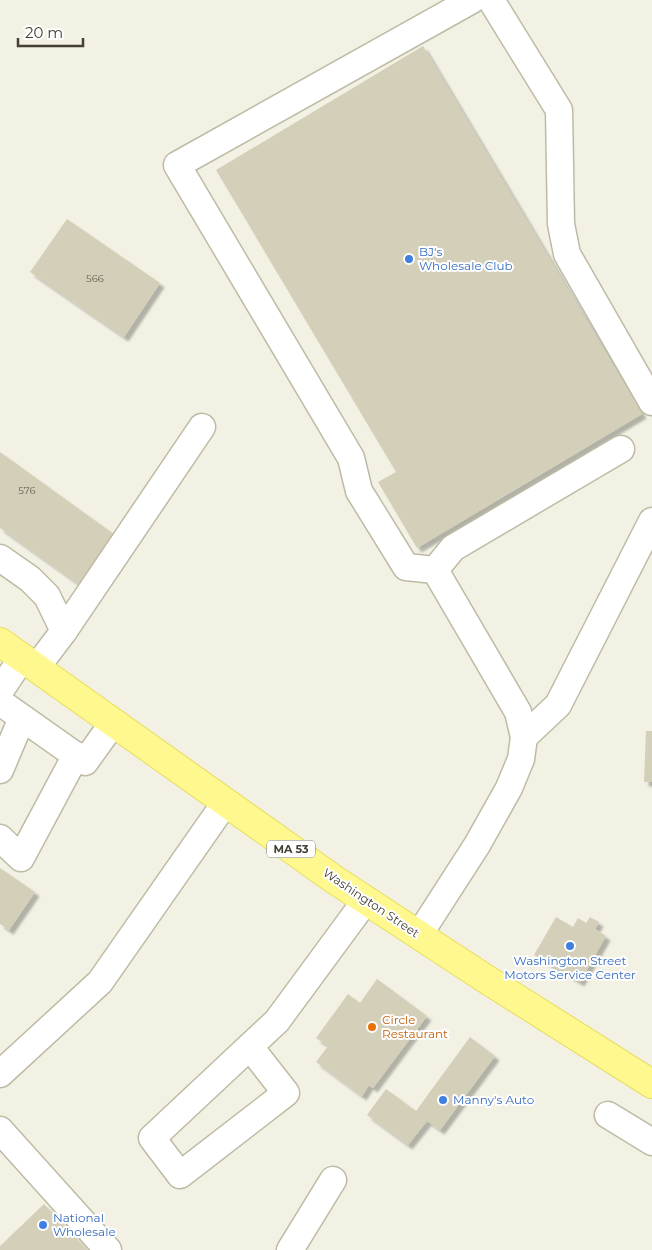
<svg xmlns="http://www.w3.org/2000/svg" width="652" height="1250" viewBox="0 0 652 1250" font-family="Montserrat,sans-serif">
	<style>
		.building { fill: #d4cfb8; filter: url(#shadow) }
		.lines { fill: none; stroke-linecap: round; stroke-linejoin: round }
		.minor-casing { stroke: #bebba5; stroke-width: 29 }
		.major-casing { stroke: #e7dd5c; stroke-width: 30 }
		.minor { stroke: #fff; stroke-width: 26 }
		.major { stroke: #fff88f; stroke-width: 28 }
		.shop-dot { fill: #3f7fe0; stroke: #fff; stroke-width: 2 }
		.food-dot { fill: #e8710a; stroke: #fff; stroke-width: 2 }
		.labels { text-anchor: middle; stroke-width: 4; stroke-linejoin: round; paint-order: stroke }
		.number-label { font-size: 10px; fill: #686454 }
		.shield { fill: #fff; stroke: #7c7a70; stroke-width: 1 }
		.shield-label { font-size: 11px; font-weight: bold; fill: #444133 }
		.shop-label { font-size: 12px; fill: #366cbe; stroke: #fff; text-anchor: start }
		.street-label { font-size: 12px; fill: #444133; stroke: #fff }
		.food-label { font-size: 12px; fill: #c56008; stroke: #fff; text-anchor: start }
	</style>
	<defs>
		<filter id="shadow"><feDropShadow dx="4.5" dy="4.5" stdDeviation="1" flood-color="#0004"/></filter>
	</defs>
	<rect width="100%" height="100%" fill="#f2f1e3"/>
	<g class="building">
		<polygon points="423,46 642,414 417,548 378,482 396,472 216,170"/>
		<polygon points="67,219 160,283 124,337 30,272"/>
		<polygon points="0,452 118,537 83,587 0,528"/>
		<polygon points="646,731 652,731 652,782 644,782"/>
		<polygon points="0,868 35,892 9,930 0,924"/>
		<polygon points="556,917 573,927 578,918 586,923 590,917 599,922 595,929 606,936 580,982 534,955"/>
		<polygon points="377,979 427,1016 373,1088 369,1085 362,1096 316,1062 328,1046 316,1038 348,994 360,1003"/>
		<polygon points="470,1037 495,1056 440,1130 427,1121 408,1145 367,1115 386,1089 416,1111"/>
		<polygon points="44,1204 87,1250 0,1250 0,1246"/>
	</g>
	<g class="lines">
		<defs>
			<g id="minor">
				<polyline points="491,0 559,110 561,224 567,254 652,402"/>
				<polyline points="0,558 30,579 47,596 64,631"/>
				<polyline points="435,570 406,567 359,491 351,458 177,165 472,0"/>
				<polyline points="36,668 64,631 202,427"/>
				<polyline points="0,691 22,658"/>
				<polyline points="0,702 85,762 113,723"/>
				<polyline points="524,737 558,705 652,521"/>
				<polyline points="0,770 22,718"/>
				<polyline points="0,838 21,858 76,755"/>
				<polyline points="419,935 477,845 509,788 521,759 524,737 518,712 435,570 453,548 621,449"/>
				<polyline points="250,1047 286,1093 180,1175 152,1138 277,1021 366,900"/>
				<polyline points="0,1074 100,982 225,803"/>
				<polyline points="608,1115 652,1142"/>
				<polyline points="0,1130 108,1250"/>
				<polyline points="290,1250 333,1180"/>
			</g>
			<polyline id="major" points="0,642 335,880 486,979 652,1084"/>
		</defs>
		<use href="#minor" class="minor-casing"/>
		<use href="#major" class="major-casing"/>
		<use href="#minor" class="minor"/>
		<use href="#major" class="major"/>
	</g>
	<g class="shop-dot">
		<circle cx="409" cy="259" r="5"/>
		<circle cx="570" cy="946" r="5"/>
		<circle cx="443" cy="1100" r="5"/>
		<circle cx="43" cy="1225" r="5"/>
	</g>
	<circle class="food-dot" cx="372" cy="1027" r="5"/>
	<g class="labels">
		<g class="number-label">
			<text x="95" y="282">566</text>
			<text x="27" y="494">576</text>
		</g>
		<rect class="shield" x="267" y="840.5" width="48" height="17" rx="4"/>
		<g class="shield-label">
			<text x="291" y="853">MA 53</text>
		</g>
		<g class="shop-label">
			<text x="419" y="256">BJ's<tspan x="419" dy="14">Wholesale Club</tspan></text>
			<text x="570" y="965" text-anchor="middle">Washington Street<tspan x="570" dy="14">Motors Service Center</tspan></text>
			<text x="453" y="1104">Manny's Auto</text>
			<text x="53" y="1222">National<tspan x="53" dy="14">Wholesale</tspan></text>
		</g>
		<g class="street-label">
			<text transform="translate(371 903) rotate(34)" y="4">Washington Street</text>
		</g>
		<g class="food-label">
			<text x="382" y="1024">Circle<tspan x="382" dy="14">Restaurant</tspan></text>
		</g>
	</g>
	<path d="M18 38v8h65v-8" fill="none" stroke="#444133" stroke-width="2.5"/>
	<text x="25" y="38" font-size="15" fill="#444133" stroke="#ffffff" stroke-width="4" paint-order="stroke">20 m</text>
</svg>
